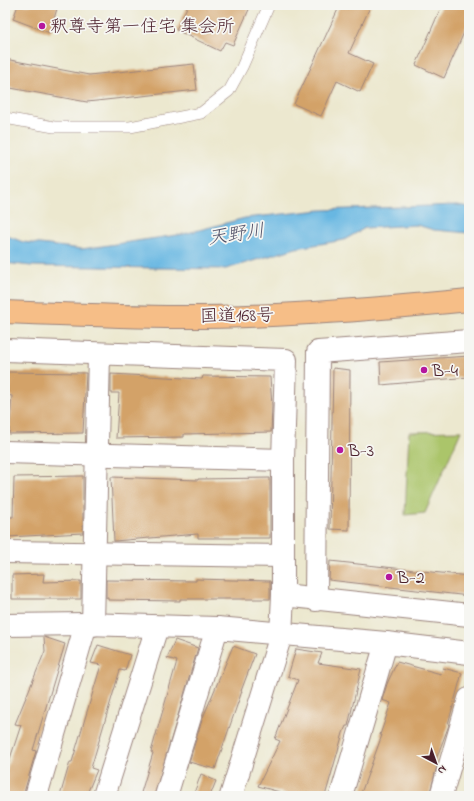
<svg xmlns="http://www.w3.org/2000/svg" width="474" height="801" viewBox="0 0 474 801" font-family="'Indie Flower','Klee One',sans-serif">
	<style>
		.green { fill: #abc56b; stroke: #7a724b }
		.water { fill: #67b7e2; stroke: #586b86 }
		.building { fill: #d3a268 }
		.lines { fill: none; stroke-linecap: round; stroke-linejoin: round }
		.service-casing { stroke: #9b847d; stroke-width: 12 }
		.minor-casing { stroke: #9b847d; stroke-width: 24 }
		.tertiary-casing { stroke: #9b847d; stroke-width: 24 }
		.trunk-casing { stroke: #9b847d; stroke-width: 24 }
		.service { stroke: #fff; stroke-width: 11 }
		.minor { stroke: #fff; stroke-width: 22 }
		.tertiary { stroke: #fff; stroke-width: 22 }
		.trunk { stroke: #f6be87; stroke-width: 22 }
		.poi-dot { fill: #b5179e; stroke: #f6f6f2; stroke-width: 1.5 }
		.labels { text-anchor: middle; stroke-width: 3.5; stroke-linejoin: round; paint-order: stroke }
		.poi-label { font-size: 18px; fill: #4a1f2b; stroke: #f6f6f2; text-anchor: start }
		.street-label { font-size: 18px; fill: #4a1f2b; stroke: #f6f6f2 }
		.water-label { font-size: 19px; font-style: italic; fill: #54546b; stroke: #f6f6f2 }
	</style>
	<rect width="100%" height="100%" fill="#f6f6f2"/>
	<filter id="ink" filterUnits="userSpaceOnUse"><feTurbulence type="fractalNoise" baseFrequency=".025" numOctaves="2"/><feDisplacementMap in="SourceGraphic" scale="8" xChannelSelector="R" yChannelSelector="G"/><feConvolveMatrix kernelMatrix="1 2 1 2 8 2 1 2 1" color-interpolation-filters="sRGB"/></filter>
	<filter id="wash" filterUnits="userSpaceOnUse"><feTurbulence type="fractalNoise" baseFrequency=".012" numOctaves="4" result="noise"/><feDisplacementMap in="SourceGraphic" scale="16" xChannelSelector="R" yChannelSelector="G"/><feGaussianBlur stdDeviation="0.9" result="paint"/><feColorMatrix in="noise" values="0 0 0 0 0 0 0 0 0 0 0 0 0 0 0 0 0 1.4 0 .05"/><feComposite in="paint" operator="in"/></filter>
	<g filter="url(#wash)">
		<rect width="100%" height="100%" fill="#ece8cf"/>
		<polygon class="green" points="461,431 425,513 405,515 409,432"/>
		<polygon class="water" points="457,205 469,207 469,233 434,230 417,225 365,228 344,240 296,248 226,269 31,266 5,263 5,235 23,242 82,249 184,234 245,218 321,210"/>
		<g id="blocks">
			<g class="building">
				<polygon points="18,5 58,5 50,33 13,19"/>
				<polygon points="188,5 251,5 233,45 225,42 220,51 176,30"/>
				<polygon points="340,5 371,5 349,53 373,64 360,92 337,81 321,116 294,104"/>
				<polygon points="442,5 469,5 469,21 444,78 416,65"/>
				<polygon points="5,59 89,75 194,64 197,90 87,102 5,87"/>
				<polygon points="469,356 469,377 381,385 380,362"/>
				<polygon points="333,368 350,370 349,530 330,529"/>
				<polygon points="7,372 86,373 83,433 9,434 12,396 8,395"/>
				<polygon points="111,374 202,379 203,376 270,377 272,406 271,432 184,434 184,437 116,438 119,393 111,393"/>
				<polygon points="83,476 83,533 7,537 8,517 13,517 14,477"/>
				<polygon points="111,477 198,480 198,479 270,478 270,538 198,538 198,534 114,541"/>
				<polygon points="330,561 469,576 469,596 329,580"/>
				<polygon points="44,574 43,582 81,581 81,599 12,599 12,575"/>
				<polygon points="196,579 270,581 270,599 180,599 180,601 108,600 108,598 106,598 106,580 196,581"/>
				<polygon points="44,637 65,644 33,750 36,751 23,796 5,796 5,774 21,725 15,724 45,651"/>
				<polygon points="175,640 198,648 154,796 140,796 153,753 151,752 177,661 167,658"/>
				<polygon points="98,645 130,655 125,671 120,670 91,768 97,770 86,796 60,796 70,762 72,762 101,665 91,663"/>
				<polygon points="233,646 255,654 241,691 242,691 215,769 189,762 202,720"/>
				<polygon points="296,649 322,653 318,663 361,669 348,726 346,726 343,733 325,796 294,796 258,786 280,741 275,739 298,680 288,676"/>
				<polygon points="397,662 441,674 443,668 462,673 448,724 449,725 435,762 438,762 429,796 360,796 382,735 380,735 391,703 382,700 387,684"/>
				<polygon points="201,774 216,781 210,796 193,796"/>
			</g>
		</g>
	</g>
	<g filter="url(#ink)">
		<use href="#blocks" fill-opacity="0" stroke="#9b847d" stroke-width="1"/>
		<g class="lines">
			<defs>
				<polyline id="service" points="5,118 54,127 130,127 201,113 229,91 242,67 269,5"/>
				<g id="minor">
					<polyline points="5,350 286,360 283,460 283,595 281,635 231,796"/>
					<polyline points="5,452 283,460"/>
					<polyline points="5,552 283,556"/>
					<polyline points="283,595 469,615"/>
					<polyline points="316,600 318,352 469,341"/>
					<polyline points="93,625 99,354"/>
					<polyline points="36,796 86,624"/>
					<polyline points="104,796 157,627"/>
					<polyline points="166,796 217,628"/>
					<polyline points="341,796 386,643"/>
					<polyline points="441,796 469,699"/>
				</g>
				<polyline id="tertiary" points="5,625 86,624 217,628 386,643 469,653"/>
				<path id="trunk" d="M5,312C59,314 112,316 166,317C267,318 368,310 469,300"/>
			</defs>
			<use href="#service" class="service-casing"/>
			<use href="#minor" class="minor-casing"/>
			<use href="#tertiary" class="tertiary-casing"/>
			<use href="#trunk" class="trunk-casing"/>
			<use href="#service" class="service"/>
			<use href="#minor" class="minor"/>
			<use href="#tertiary" class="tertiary"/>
			<use href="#trunk" class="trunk"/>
		</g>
	</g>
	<g class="poi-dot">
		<circle cx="42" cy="26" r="4"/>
		<circle cx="424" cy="370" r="4"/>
		<circle cx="340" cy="450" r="4"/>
		<circle cx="389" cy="577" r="4"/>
	</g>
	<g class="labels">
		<g class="poi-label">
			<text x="50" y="32">釈尊寺第一住宅 集会所</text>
			<text x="432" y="376">B-4</text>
			<text x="348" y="456">B-3</text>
			<text x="397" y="583">B-2</text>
		</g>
		<g class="street-label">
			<text transform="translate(237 315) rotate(-1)" y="6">国道168号</text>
		</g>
		<g class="water-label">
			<text transform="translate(236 233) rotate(-8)" y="7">天野川</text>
		</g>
	</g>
	<rect width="474" height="801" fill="none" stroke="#f6f6f2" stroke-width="20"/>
	<g transform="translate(436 763) rotate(139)" stroke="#f6f6f2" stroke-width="3" paint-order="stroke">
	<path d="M0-3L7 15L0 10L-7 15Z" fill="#4a1f2b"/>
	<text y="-6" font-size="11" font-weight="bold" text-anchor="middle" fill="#4a1f2b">N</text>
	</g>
</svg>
